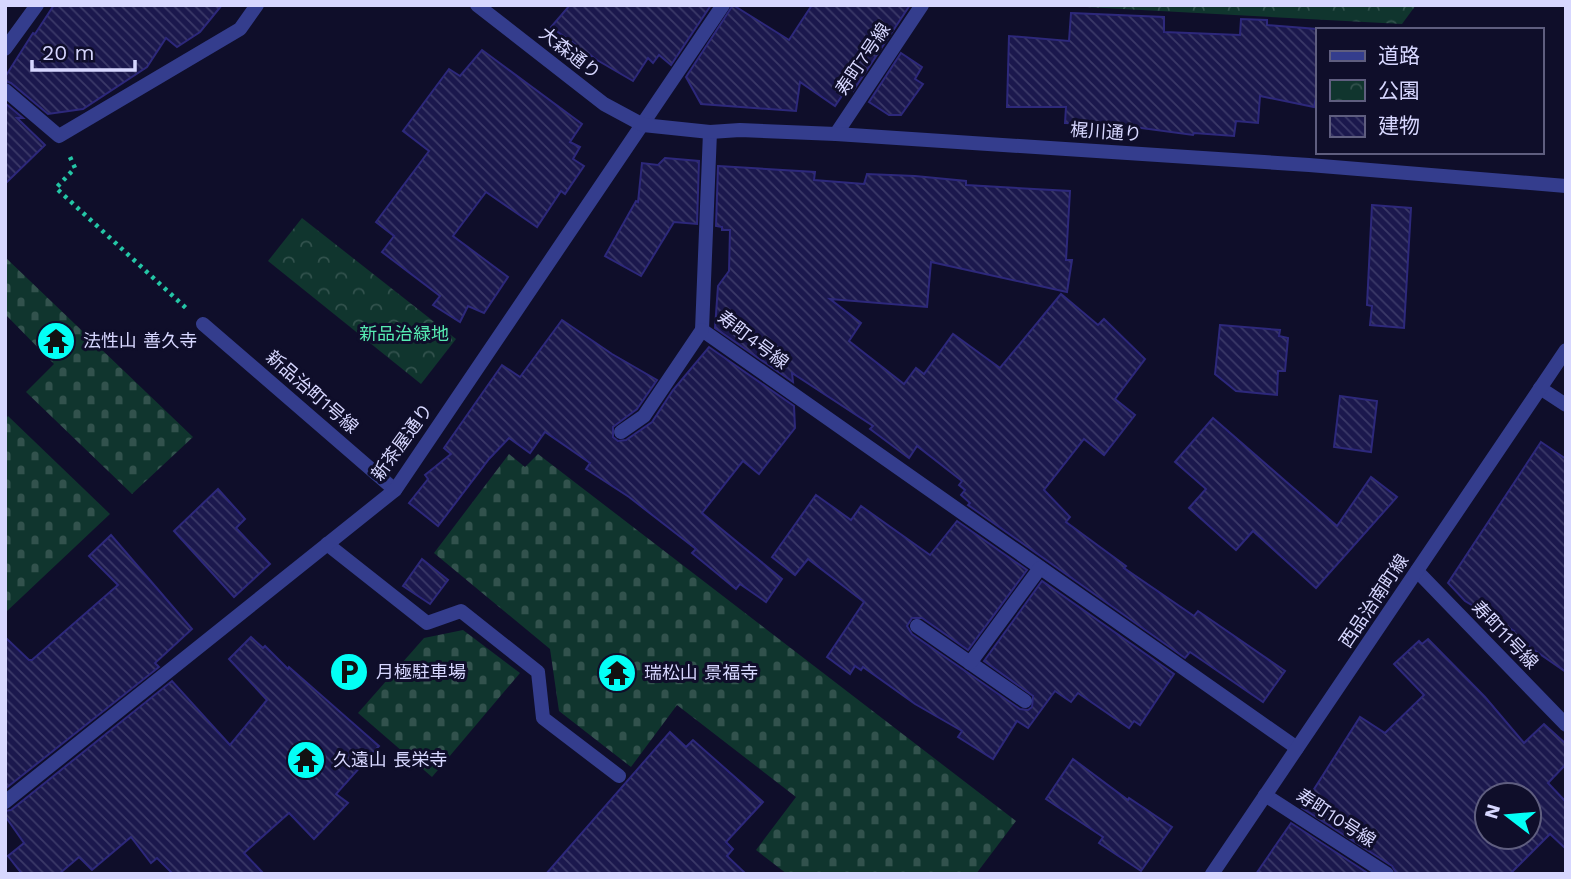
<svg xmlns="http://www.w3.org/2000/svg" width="1571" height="879" viewBox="0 0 1571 879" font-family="'Work Sans','Noto Sans JP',sans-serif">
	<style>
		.cemetery { fill: url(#cemetery-stones) }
		.park { fill: url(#park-crowns) }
		.building { fill: url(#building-back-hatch); stroke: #2d287b; stroke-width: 2; fill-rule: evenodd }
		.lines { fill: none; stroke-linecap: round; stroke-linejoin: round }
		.path { stroke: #24c6a6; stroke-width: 4.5; stroke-dasharray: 3.5 5; stroke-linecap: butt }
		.service { stroke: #343d8d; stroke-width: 14 }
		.minor { stroke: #343d8d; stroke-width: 14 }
		.tertiary { stroke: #343d8d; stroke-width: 14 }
		.labels { text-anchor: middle; stroke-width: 6; stroke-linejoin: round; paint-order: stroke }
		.street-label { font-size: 18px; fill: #d7d7ff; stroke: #0f0e2a }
		.park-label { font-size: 18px; fill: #56ebb2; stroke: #0f0e2a }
		.poi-label { font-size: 18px; fill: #d7d7ff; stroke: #0f0e2a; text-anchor: start }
	</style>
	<defs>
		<pattern id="cemetery-stones" width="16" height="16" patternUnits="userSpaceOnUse" patternTransform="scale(1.75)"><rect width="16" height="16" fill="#10352e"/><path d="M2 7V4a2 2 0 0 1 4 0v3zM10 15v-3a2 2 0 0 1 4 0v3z" fill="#32524d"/></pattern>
		<pattern id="park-crowns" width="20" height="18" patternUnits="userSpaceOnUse" patternTransform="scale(1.75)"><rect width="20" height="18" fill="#10352e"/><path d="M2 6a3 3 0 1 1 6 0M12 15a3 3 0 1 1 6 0" fill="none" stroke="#32524d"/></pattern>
		<pattern id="building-back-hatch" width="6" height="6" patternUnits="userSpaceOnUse" patternTransform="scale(1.75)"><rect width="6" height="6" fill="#1b184d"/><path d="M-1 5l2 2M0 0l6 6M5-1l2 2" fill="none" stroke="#3b3968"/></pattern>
	</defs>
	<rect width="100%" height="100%" fill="#0f0e2a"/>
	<g class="cemetery">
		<polygon points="5,257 193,437 132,494 26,392 54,364 5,314"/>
		<polygon points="8,416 110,514 6,612 5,420"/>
		<polygon points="509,454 525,467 538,454 1016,821 976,874 787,874 756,850 796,797 677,705 631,767 559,711 550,649 434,553"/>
		<polygon points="463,630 520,673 432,777 358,713 424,638"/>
	</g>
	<g class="park">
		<polygon points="1048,5 1416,5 1402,24"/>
		<polygon points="302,218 456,339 421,384 268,261"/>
	</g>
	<g class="building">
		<polygon points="54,5 222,5 200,32 177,47 166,38 147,67 83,109 48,114 11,83 5,81 5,77 33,33 35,34"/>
		<polygon points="570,5 711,5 671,65 659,55 653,63 648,58 633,81 597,60 551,27"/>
		<polygon points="733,5 789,40 812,5 910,5 853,91 848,87 835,106 800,82 796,111 701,104 686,77"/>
		<polygon points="1071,13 1164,17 1164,32 1240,35 1241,19 1267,20 1267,25 1317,29 1317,93 1314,107 1260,96 1258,123 1236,121 1234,136 1194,133 1193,135 1119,125 1065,123 1066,107 1007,107 1009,36 1069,41"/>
		<polygon points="482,50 582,124 570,142 580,147 573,159 584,166 565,194 561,191 537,227 486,192 453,236 508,277 484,313 468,306 460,322 433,305 440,296 382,252 394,236 376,222 429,151 403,131 449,69 460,76"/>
		<polygon points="901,53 922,67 915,79 923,84 901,115 889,115 869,102"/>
		<polygon points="5,103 23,118 17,118 45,145 5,184"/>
		<polygon points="665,158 699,161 697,224 674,222 641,276 605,256 636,201 638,202 642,163 658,165"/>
		<polygon points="718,166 815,172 814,180 864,184 867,174 915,176 966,181 966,185 1070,191 1066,260 1072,260 1067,292 931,262 927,307 830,299 861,323 849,341 904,384 916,368 924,374 953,334 1000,368 1061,294 1098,325 1104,319 1145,359 1115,399 1135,415 1104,455 1084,439 1044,490 1070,517 1066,522 1126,566 1124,568 1194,616 1198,611 1285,671 1263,702 1190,652 1185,658 968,505 970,503 961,495 965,490 959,485 962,481 917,446 909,458 870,429 873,426 792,373 793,382 715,328 718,286 729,271 730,230 722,230 722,227 716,226"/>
		<polygon points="1372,205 1411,208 1404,328 1370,325 1372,306 1367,305"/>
		<polygon points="562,320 612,354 657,380 637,409 613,427 613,437 618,441 626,440 652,422 673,390 709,347 794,406 795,428 759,474 743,461 702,513 782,579 766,602 740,584 736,589 692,553 696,549 629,497 586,469 590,463 545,432 530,453 509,438 489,459 438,526 409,503 428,479 425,475 451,454 444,448 502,365 520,377"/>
		<polygon points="1220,325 1280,330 1279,336 1288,338 1285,371 1278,371 1277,395 1236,391 1215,374"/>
		<polygon points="1340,396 1377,401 1371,452 1334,447"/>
		<polygon points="1213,418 1337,526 1371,477 1397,497 1316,588 1253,531 1236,550 1189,508 1206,489 1175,462"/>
		<polygon points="1541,442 1566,459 1566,672 1511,634 1514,631 1465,601 1448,583"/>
		<polygon points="218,489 245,519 236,528 270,564 234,597 174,531"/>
		<polygon points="816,495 851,520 861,506 930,555 957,521 1027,570 968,650 922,618 912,618 907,626 912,634 1020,709 1028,710 1032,707 1033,696 984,661 1042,581 1174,674 1140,725 1134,721 1129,728 1078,693 1071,702 1055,691 1028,728 1017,721 993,759 958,737 962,731 915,704 863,667 861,670 855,666 850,674 827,657 864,602 808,559 795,575 772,557"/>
		<polygon points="111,535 192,629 155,663 159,667 5,789 5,637 29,660 32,660 118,585 89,556"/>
		<polygon points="422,559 448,580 430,604 403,586"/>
		<polygon points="251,637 263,648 265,646 288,669 289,667 379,746 336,794 348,803 314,839 289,813 244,853 264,874 173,874 157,858 151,863 131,837 92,870 79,857 59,874 22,874 8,856 24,843 5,816 5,811 11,810 172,681 230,745 267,700 229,659"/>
		<path d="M1428,639L1485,697L1524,743L1544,724L1566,744V764L1548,783L1566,802V849L1550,834L1510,874H1397L1392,866L1302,808L1360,717L1385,733L1424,695L1394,664L1419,641L1422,644ZM1487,795H1529V837H1487Z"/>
		<polygon points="670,732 686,747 693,740 763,802 726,842 733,849 727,856 746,874 546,874"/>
		<polygon points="1073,759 1128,800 1129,798 1172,827 1141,871 1099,843 1103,837 1046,799"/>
		<polygon points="1291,823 1369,874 1256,874"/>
	</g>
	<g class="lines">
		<polyline class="path" points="70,157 75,168 56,188 187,309"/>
		<polyline class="service" points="327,544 427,623 461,611 538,672 543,718 619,776"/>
		<g class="minor">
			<polyline points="5,49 37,5"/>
			<polyline points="5,90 59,136 240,29 257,5"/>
			<polyline points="710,132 702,330 1297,748"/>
			<polyline points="836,134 922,5"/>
			<polyline points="203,324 395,490"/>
			<polyline points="1540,388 1566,405"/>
			<polyline points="621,432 644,416 702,330"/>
			<polyline points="1417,571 1566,725"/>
			<polyline points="917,626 1025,701"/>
			<polyline points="970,663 1040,568"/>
			<polyline points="1265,795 1387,874"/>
			<polyline points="5,802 395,490 723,5"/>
		</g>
		<g class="tertiary">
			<polyline points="477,5 604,104 643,125 710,132 740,130 836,134 1309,165 1566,186"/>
			<polyline points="1212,874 1566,350"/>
		</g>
	</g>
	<defs>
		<symbol id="temple-disc" viewBox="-11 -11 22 22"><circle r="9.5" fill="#03fff6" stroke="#0f0e2a"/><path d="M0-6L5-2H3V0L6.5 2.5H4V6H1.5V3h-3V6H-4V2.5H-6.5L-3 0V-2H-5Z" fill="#111"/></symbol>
		<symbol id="parking-disc" viewBox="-11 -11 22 22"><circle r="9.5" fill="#03fff6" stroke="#0f0e2a"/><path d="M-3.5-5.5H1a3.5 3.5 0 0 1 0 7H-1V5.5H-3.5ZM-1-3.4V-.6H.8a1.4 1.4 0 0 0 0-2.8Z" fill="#111"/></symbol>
	</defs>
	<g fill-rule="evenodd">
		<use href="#temple-disc" x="34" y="319" width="44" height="44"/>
		<use href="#parking-disc" x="327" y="650" width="44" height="44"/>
		<use href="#temple-disc" x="595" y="651" width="44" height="44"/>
		<use href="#temple-disc" x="284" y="738" width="44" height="44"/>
	</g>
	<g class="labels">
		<g class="street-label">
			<text transform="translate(570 53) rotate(38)" y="6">大森通り</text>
			<text transform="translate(863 59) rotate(-56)" y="6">寿町7号線</text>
			<text transform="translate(1106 132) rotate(4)" y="6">梶川通り</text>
			<text transform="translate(753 340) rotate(37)" y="6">寿町4号線</text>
			<text transform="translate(312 392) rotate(41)" y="6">新品治町1号線</text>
			<text transform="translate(402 442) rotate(-54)" y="6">新茶屋通り</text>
			<text transform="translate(1374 601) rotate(-56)" y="6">西品治南町線</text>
			<text transform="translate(1505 635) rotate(46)" y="6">寿町11号線</text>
			<text transform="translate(1336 818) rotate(33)" y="6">寿町10号線</text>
		</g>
		<g class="park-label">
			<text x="404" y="340">新品治緑地</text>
		</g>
		<g class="poi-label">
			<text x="83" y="347">法性山 善久寺</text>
			<text x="376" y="678">月極駐車場</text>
			<text x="644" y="679">瑞松山 景福寺</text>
			<text x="333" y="766">久遠山 長栄寺</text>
		</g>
	</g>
	<rect width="1571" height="879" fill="none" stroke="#d7d7ff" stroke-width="14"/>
	<rect x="1316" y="28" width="228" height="126" fill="#0f0e2a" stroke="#5f5e7f" stroke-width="2"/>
	<rect x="1330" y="51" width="35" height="10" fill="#343d8d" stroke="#5f5e7f" stroke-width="2"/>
	<text x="1378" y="63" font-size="21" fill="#d7d7ff">道路</text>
	<rect x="1330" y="80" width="35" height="21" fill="url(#park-crowns)" stroke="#5f5e7f" stroke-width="2"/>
	<text x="1378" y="98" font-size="21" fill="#d7d7ff">公園</text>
	<rect x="1330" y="116" width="35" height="21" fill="url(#building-back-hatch)" stroke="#5f5e7f" stroke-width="2"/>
	<text x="1378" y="133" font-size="21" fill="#d7d7ff">建物</text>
	<g transform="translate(1508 816) rotate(286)"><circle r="33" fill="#0f0e2a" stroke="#5f5e7f" stroke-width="2"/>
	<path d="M0-5L12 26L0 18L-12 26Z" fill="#03fff6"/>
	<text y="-10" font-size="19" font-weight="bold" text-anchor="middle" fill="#d7d7ff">N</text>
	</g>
	<path d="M32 60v10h103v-10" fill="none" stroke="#d7d7ff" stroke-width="3.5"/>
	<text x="42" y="60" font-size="21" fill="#d7d7ff" stroke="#0f0e2a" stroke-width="5" paint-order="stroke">20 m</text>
</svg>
